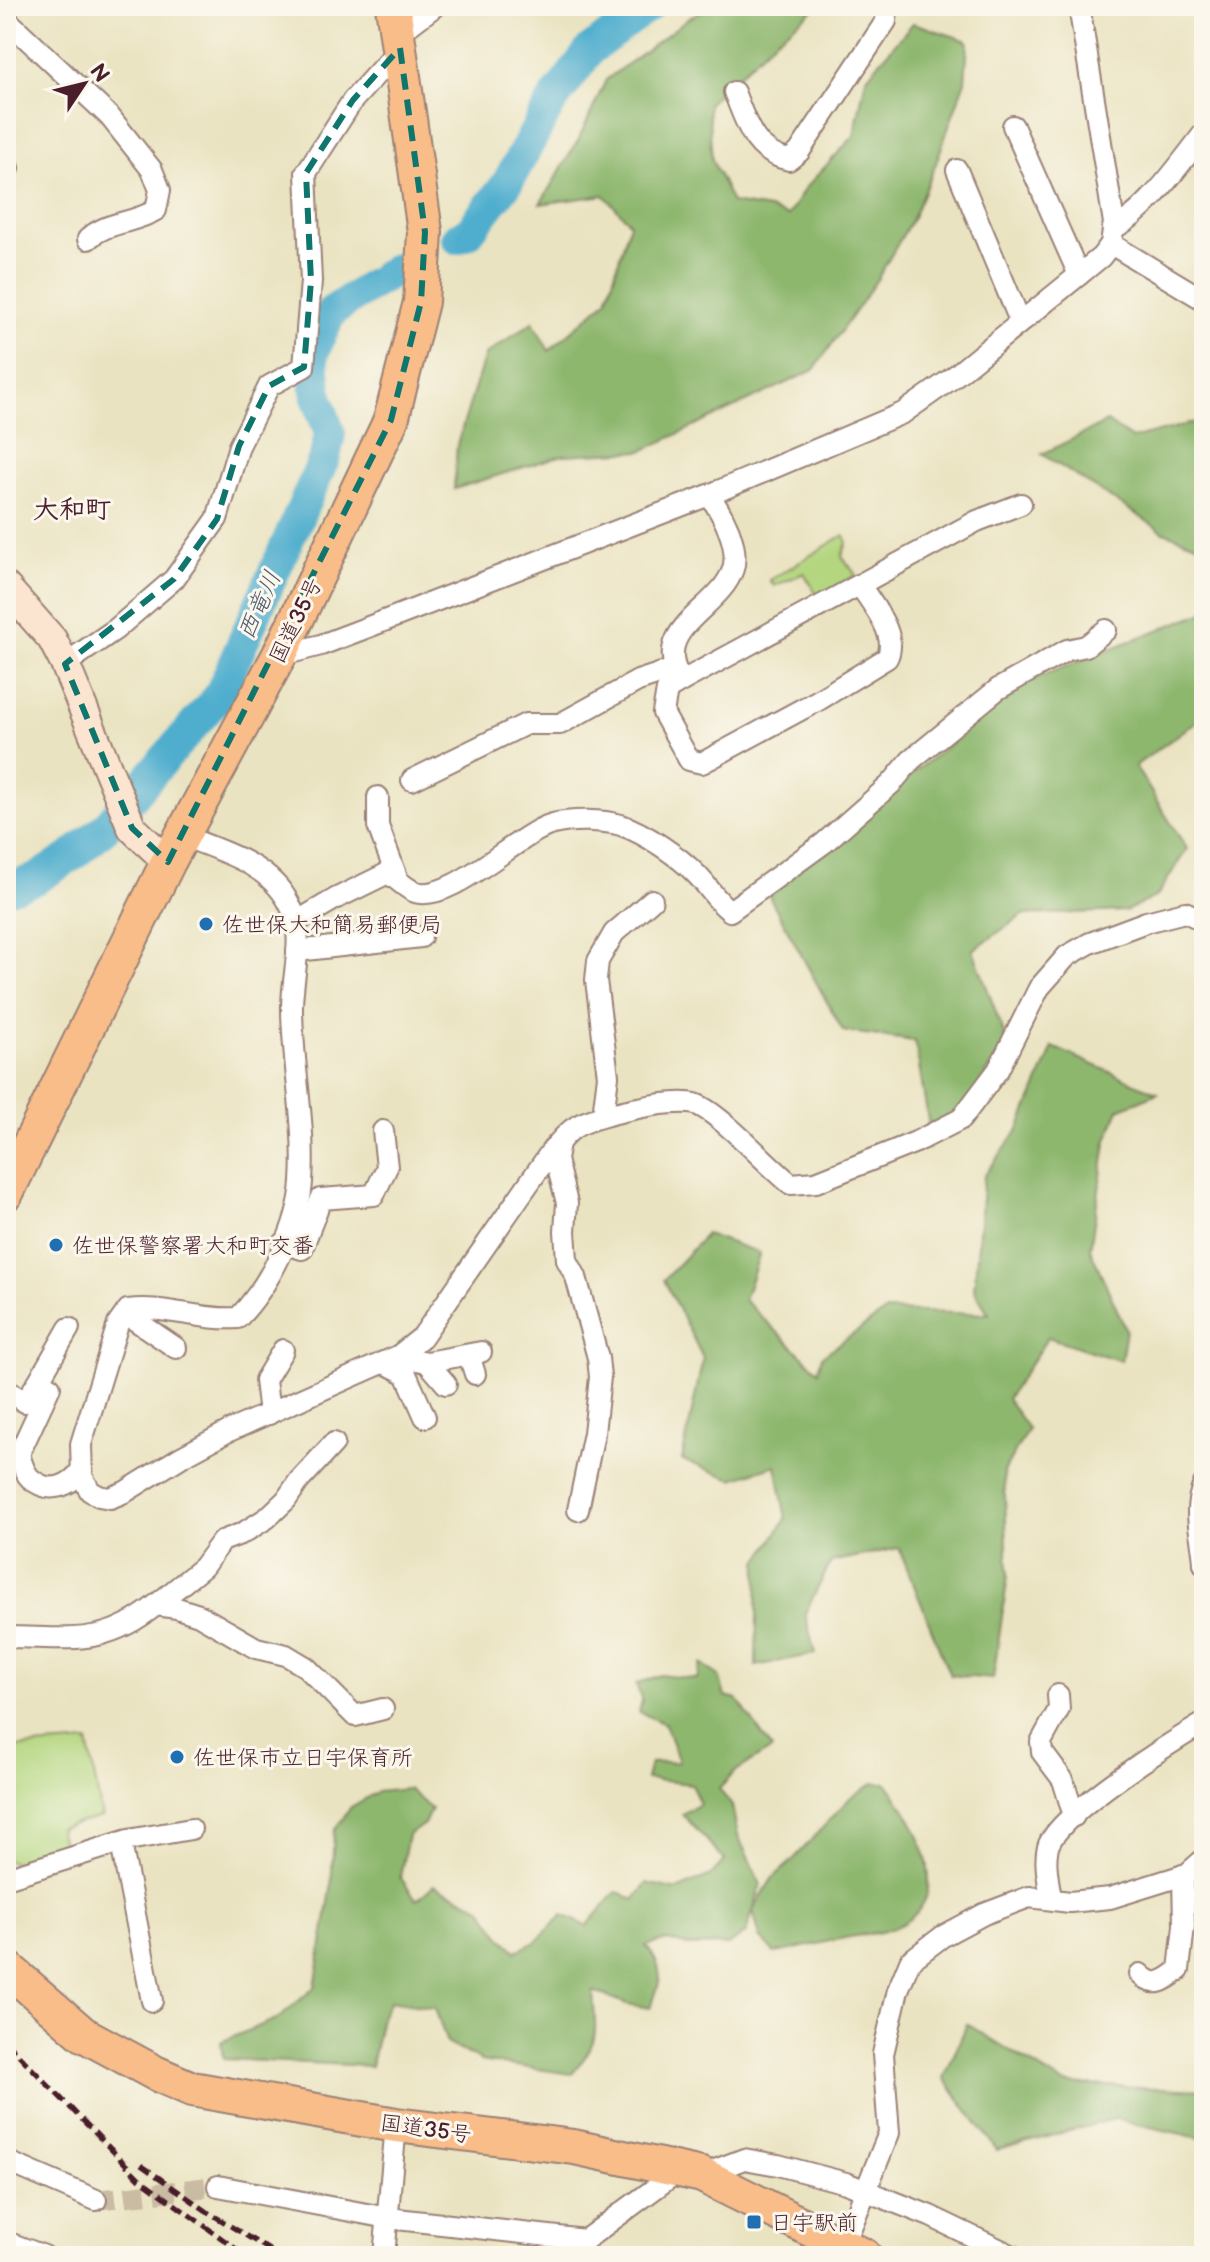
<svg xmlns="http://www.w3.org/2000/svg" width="1210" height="2262" viewBox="0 0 1210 2262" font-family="'Balsamiq Sans','Klee One',sans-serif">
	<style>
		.green { fill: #b3d67f; stroke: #7e7a55; stroke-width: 2 }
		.forest { fill: #8eb76e; stroke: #6c6b4c; stroke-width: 2 }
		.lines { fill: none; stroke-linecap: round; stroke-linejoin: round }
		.river { stroke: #50aece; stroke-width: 32 }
		.street-tunnel { stroke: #cabca3; stroke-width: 20; stroke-dasharray: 20 10; stroke-linecap: butt }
		.street-casing { stroke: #9a8176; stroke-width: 24 }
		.secondary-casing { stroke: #9a8176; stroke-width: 32 }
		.highway-casing { stroke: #9a8176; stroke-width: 38 }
		.street { stroke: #fff; stroke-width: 20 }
		.secondary { stroke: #fce5d0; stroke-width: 28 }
		.highway { stroke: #f8bd89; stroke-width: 34 }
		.rail { stroke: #4a1f2b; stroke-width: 5; stroke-dasharray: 12 6; stroke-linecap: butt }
		.marked { fill: none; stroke: #0f766e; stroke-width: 6; stroke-dasharray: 16 10; stroke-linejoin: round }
		.poi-dot { fill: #1f6fb2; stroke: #fbf7ec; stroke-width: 3 }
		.labels { text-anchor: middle; stroke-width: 6; stroke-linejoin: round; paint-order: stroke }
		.street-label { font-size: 22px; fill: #4a1f2b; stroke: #fbf7ec }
		.poi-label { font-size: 22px; fill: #4a1f2b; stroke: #fbf7ec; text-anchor: start }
		.water-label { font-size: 24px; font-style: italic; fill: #4c586c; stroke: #fbf7ec }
		.quarter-label { font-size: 26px; font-weight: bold; fill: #4a1f2b; stroke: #fbf7ec }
	</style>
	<rect width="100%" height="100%" fill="#fbf7ec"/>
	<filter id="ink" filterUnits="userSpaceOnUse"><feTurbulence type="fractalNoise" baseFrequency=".0125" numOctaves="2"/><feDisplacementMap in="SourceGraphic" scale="16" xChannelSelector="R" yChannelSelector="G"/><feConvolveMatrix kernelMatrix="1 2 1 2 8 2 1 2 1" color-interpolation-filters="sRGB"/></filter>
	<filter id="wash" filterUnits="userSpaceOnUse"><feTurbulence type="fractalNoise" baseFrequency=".006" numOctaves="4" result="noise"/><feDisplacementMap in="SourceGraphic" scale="32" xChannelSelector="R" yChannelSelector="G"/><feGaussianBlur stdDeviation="1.8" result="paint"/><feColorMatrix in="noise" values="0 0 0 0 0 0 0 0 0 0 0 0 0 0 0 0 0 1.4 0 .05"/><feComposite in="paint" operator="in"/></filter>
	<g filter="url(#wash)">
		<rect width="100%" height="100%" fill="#eae3c1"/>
		<g class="green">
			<polygon points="844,535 847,543 842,556 856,575 819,598 804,573 774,586 770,580"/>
			<polygon points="88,1742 102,1817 59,1828 63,1844 16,1863 6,1860 6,1748"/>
		</g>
		<g class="forest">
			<polygon points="711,6 818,6 775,40 708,104 712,160 732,203 769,209 788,216 805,188 854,136 866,78 913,23 968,41 965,81 935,166 912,219 878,278 814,370 642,451 563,455 454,489 457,445 485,355 533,322 549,351 607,300 630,223 604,195 540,204 579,139 606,80 689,18"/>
			<polygon points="1204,420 1204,547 1164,532 1042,454 1107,422 1132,439"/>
			<polygon points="1204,612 1204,716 1135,766 1187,849 1157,896 1126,911 1023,915 973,950 1007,1042 952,1126 929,1126 915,1041 843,1031 769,896 872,805 951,743 975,702"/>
			<polygon points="1053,1047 1158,1093 1119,1109 1106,1143 1090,1249 1126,1330 1121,1361 1048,1337 1007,1399 1028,1429 1004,1471 1008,1575 993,1679 950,1675 899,1548 831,1562 805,1613 815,1654 756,1666 758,1562 786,1519 776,1465 733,1479 682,1460 703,1358 664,1280 706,1234 760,1253 744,1300 818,1371 822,1356 886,1311 989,1314 974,1290 984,1176 1019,1129"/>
			<path d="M701,1664L719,1676L725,1696L737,1699L772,1749L736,1771L719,1789L732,1806L738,1836L761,1885L753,1910L772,1879L792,1861L850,1798L874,1783H886C913,1817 956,1891 905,1922C882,1936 864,1933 840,1939C818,1943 797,1950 774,1953L760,1937L753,1911L746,1933L728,1945L688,1946L667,1940L646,1946C665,1969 662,1981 650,2008L627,2004L593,1991C595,2035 602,2037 572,2074L481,2061L447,2043L435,2008L390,2001L381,2017L371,2066L223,2059L221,2042L279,2018L315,1987L331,1890L334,1831L351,1807L377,1792L408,1789L431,1809L424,1824L408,1835L400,1877L417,1900L434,1885L481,1907L502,1938L516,1951L534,1943L563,1915L587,1926L617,1891L634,1900L647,1883L677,1890L711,1875L725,1860L682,1814L700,1804L691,1784L646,1779L650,1763L679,1762L665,1724L639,1712L642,1701L636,1684L660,1675L697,1679Z"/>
			<polygon points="967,2024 1064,2084 1204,2090 1204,2139 1115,2119 997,2150 944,2078"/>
		</g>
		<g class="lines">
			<g class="river">
				<polyline points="457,238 468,233 506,185 551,103 590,50 649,6"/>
				<polyline points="6,889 36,879 72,856 105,828 219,696 325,457 330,434 317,397 312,355 331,312 396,269"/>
			</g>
		</g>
	</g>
	<g filter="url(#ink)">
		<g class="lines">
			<polyline class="street-tunnel" points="96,2200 218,2186"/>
			<defs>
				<g id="street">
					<path d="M6,19L110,117L152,170L160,190L156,210C133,224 107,221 88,239"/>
					<polyline points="398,34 435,6"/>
					<path d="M734,92C746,121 753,153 789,160L799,152L886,21L887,6"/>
					<polyline points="1013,126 1079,275"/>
					<polyline points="6,163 9,168"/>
					<polyline points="957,170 1020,321"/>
					<path d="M1113,228C1144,216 1183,160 1204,133"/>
					<polyline points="1111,244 1204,300"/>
					<path d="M709,495C722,513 740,545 733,569C721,609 647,629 682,681L977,521L1021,504"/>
					<polyline points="279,656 321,645 371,626 709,495 903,413 951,379 1101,257 1111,244 1114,223 1079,6"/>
					<polyline points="65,664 116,629 174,579 217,519 239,446 269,386 304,367 311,281 306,173 353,100 400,48"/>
					<path d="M682,681L667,690L663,713L689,760L702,763L817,701L887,658C899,635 872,605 860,585"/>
					<polyline points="412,780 526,724 560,724 638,681 674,669"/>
					<polyline points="378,797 378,826 398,880"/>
					<path d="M183,836C221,851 269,864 289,903C307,936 291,976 292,1011C293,1068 306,1125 302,1182C299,1227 269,1286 238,1318C200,1321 166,1305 128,1310L118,1324L81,1444L82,1476L90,1491L99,1496L110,1498L125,1492L181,1457L229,1431L398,1356L422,1337L552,1150C559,1143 566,1133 574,1128C593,1115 673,1098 695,1104C718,1111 768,1166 791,1184L816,1182L916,1142L961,1119L998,1070L1039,988L1067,956L1090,943L1146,922L1185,912L1204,921"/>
					<path d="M296,922L335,899L388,873C396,878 404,887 413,891C448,907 519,832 553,824C573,819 602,820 621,825C645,833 680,857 697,875C709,887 717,902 730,911L824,843L891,784L911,760L998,689L1067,650L1086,646L1106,630"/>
					<polyline points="297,951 421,937"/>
					<polyline points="603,1115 608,1076 596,980 598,961 614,933 652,900"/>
					<polyline points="559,1143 556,1160 567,1203 565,1231 567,1260 576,1277 598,1358 600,1377 594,1433 578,1510"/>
					<polyline points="284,1243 302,1249 321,1199 374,1195 387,1167 383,1131"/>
					<polyline points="126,1314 176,1348"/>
					<path d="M69,1328L38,1382L50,1387L19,1454C21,1461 24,1472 30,1478C49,1495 70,1487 82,1469"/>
					<polyline points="469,1355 475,1374"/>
					<polyline points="398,1356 427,1362 481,1352"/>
					<polyline points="383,1362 406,1374 425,1417"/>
					<polyline points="427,1362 446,1384"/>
					<polyline points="6,1390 25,1402 38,1382"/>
					<polyline points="269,1414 265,1380 283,1350"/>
					<path d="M1204,1484C1191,1513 1203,1535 1204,1564"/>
					<polyline points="156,1605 203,1567 222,1541 243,1533 267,1518 286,1500 299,1481 334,1443"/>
					<path d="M6,1637C69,1637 103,1648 156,1605L177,1608L199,1615L256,1648L286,1655L306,1667L355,1716L383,1709"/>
					<polyline points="1058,1695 1059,1709 1041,1742 1042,1752 1063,1780 1074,1816"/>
					<polyline points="121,1843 152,2001"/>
					<polyline points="6,1878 128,1840 191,1829"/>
					<path d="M1051,1899C1049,1883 1043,1860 1049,1844C1064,1810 1170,1743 1204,1723"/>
					<path d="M1140,1974C1154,1989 1165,1981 1179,1970L1184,1926L1183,1875"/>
					<polyline points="6,2161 96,2200"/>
					<polyline points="702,2175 744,2159 778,2165 846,2183 930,2216 1013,2256"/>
					<polyline points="218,2186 388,2218 585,2240 680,2170"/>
					<polyline points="6,2242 44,2256"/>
					<polyline points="841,2252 889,2133 883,2054 898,1990 910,1961 943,1936 984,1914 1029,1897 1070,1902 1110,1898 1187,1874 1204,1859"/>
					<polyline points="384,2256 396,2125"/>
				</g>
				<polyline id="secondary" points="6,587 52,639 65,664 132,828 168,862"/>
				<g id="highway">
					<polyline points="6,1193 168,862 279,656 391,420 421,302 425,232 393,6"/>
					<polyline points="6,1967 83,2034 155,2073 192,2089 396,2125 574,2147 702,2175 864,2256"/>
				</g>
			</defs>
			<use href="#street" class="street-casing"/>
			<use href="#secondary" class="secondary-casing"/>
			<use href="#highway" class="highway-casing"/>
			<use href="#street" class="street"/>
			<use href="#secondary" class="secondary"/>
			<use href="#highway" class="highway"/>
			<g class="rail">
				<polyline points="6,2042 140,2179 246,2256"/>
				<polyline points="141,2165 208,2212 279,2256"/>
			</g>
		</g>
	</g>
	<path class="marked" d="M400,48L425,232L421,302L391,420L168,862L132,828L65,664L174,579L217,519L239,446L269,386L304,367L311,281L306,173L353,100Z"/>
	<g class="poi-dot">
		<circle cx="206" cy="924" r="8"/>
		<circle cx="56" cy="1245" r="8"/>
		<circle cx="177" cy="1757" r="8"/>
		<rect x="746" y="2214" width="16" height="16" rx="4"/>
	</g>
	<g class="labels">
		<g class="street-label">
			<text transform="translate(295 620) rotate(-64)" y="8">国道35号</text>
			<text transform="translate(426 2128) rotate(8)" y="8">国道35号</text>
		</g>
		<g class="poi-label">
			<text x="222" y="932">佐世保大和簡易郵便局</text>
			<text x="72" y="1253">佐世保警察署大和町交番</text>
			<text x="193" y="1765">佐世保市立日宇保育所</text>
			<text x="770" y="2230">日宇駅前</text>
		</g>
		<g class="water-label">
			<text transform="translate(259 605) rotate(-66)" y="8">西竜川</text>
		</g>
		<g class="quarter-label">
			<text x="72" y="518">大和町</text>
		</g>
	</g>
	<rect width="1210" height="2262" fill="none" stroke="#fbf7ec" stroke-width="32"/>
	<g transform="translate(84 84) rotate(55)" stroke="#fbf7ec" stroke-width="6" paint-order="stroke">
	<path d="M0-6L14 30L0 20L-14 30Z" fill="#4a1f2b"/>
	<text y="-12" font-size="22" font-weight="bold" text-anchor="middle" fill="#4a1f2b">N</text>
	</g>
</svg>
